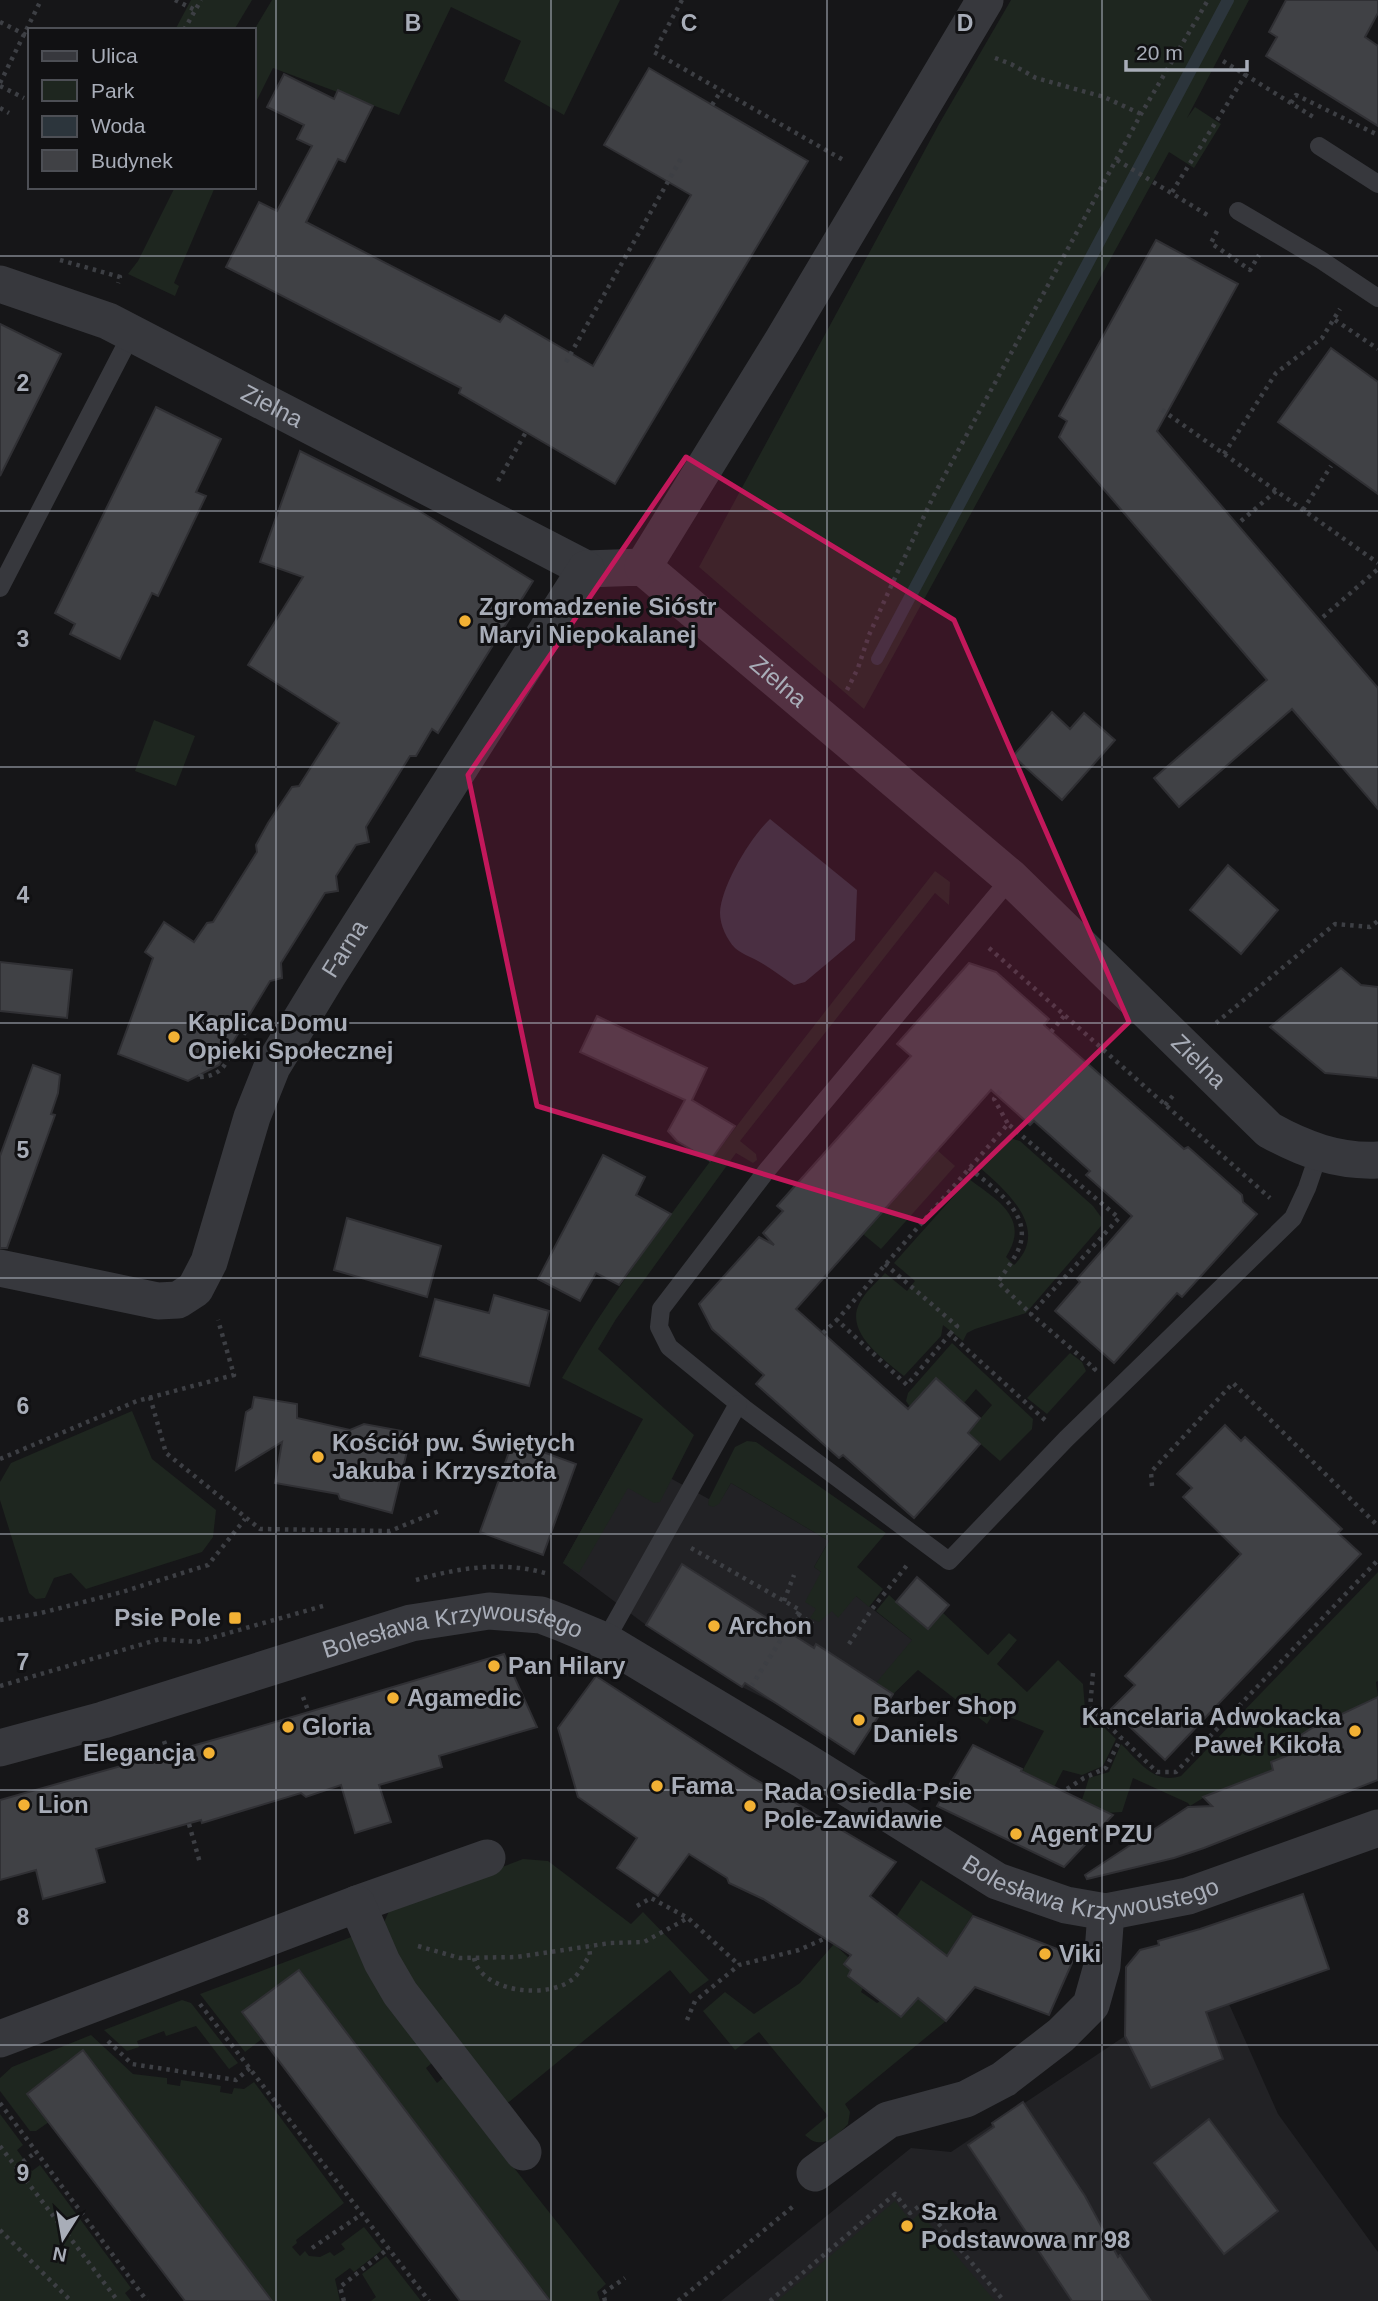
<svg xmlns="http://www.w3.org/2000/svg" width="1378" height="2301" viewBox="0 0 1378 2301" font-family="Arial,sans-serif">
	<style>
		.built { fill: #222225 }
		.green { fill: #1e261f }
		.water { fill: #2c353c }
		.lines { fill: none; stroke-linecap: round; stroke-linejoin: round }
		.stream { stroke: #2c353c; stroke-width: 12 }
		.building { fill: #404145; stroke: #303034; stroke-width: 2 }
		.path { stroke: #3d3f44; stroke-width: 4.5; stroke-dasharray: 3.5 5; stroke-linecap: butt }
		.service { stroke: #37383d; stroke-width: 18 }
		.minor { stroke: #37383d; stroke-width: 37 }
		.marked { fill: #c2185b; fill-opacity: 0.2; stroke: #c2185b; stroke-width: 5; stroke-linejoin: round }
		.grid { fill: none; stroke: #a8adb8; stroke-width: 2; stroke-opacity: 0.55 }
		.poi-dot { fill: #f2b134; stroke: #111113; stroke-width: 2.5 }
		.labels { text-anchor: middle; stroke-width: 6; stroke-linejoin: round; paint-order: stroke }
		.street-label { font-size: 24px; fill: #a8adb8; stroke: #111113 }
		.poi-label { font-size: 24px; font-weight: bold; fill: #a8adb8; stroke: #111113; text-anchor: start }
		.grid-label { font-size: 23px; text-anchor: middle; font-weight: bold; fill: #a8adb8; stroke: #111113; stroke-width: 6; stroke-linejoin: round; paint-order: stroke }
	</style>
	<rect width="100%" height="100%" fill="#161618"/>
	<g class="built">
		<polygon points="624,1453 718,1504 731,1483 829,1541 814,1567 856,1596 912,1640 917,1670 893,1694 854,1754 778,1705 742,1687 646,1625 563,1563"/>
		<polygon points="1200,1929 1229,2004 1278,2114 1378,2252 1378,2301 721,2301 911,2148 951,2152 1125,2036 1125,1996 1130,1996 1130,1962 1140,1950 1159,1945 1158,1941"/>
	</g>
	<g class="green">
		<polygon points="191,0 252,0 234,30 175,30"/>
		<polygon points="272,0 620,0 564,115 504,81 521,41 451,7 399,115 273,68 254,106 254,30"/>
		<polygon points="1011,0 1249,0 1187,118 1195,107 1221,124 1194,168 1169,152 864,709 699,567 939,124"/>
		<polygon points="175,187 215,187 174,283 179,286 175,296 128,274 138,261"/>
		<polygon points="154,720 195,736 176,786 135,771"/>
		<path d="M935,871L950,882L949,905L935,893L740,1141L756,1154L757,1160L753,1163L736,1153L616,1319L598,1349L694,1435L660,1502L654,1503L628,1488L579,1573L563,1563L643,1419L562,1378C602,1308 649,1244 697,1179C774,1075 855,974 935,871Z"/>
		<path d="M1010,1138L1020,1141L1093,1206L1101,1217V1226L1026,1313L975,1329L967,1333L963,1341L943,1325L941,1336L904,1376C885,1360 843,1332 860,1302C866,1291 877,1282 885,1273L907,1291L915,1281L894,1263L969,1179C997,1200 1031,1218 1006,1257L1014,1265C1052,1228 1004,1189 978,1166L1001,1142Z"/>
		<polygon points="937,1150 955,1166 881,1249 863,1234"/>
		<polygon points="952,1343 1033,1419 1032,1429 1000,1461 968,1433 992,1405 976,1389 964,1403 936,1378 910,1407 906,1401 908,1393"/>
		<polygon points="1070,1353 1082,1362 1086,1371 1047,1414 1027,1398"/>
		<polygon points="132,1411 152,1459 216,1510 213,1537 202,1552 86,1589 71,1573 54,1578 45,1598 36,1599 29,1593 0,1500 0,1482 11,1463"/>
		<polygon points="747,1441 756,1442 886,1533 857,1567 883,1589 869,1607 856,1596 838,1618 832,1611 819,1622 810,1618 816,1609 805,1602 821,1572 814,1567 829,1541 731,1483 719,1504 713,1507 708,1505 709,1499 735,1447"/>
		<path d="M1378,1572V1681L1376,1682L1378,1697L1312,1727L1313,1752L1292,1762L1289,1755L1271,1762L1273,1770L1214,1806L1208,1795L1190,1806L1188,1803L1133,1778L1122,1812L1105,1813L1080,1806L1089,1778L1109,1772L1121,1744C1139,1761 1154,1785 1181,1776Z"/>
		<polygon points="889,1595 927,1629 942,1612 988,1655 1009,1633 1017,1640 997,1664 1027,1692 1058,1660 1083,1684 1085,1709 1116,1739 1103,1766 1082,1775 1063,1770 1051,1793 1019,1777 1044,1731 995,1711 987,1724 918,1670 893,1694 876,1683 912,1640 876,1611"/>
		<polygon points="523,1859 548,1861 631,1924 643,1912 709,1980 690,1994 670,1970 504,2106 416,1999 382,1927 389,1911"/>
		<polygon points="921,1880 973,1914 943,1961 896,1917"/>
		<polygon points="354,1936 439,2057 426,2068 437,2083 450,2072 499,2149 606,2284 597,2292 600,2301 550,2301 299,1970 242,2012 262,2039 245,2052 200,1994"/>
		<path d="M834,1944L849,1958L851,1970L848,1976L863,1988L861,1992L877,2003L880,2001L901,2017L918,1998L946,2021L845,2104L850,2112L848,2124C835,2138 821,2151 805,2135L828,2116L759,2032L735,2050L703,2011L725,1992L754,2014L800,1983Z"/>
		<polygon points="182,2000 191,2003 238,2063 229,2069 196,2026 166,2036 164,2031 137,2041 139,2047 127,2051 104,2030"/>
		<polygon points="91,2035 133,2074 167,2078 167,2084 180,2086 181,2080 221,2086 220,2092 232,2094 234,2088 244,2089 254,2082 344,2203 296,2240 297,2243 292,2247 300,2256 305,2251 309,2256 320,2257 330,2252 334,2256 345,2249 341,2244 364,2227 382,2250 354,2272 350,2268 335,2279 340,2301 272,2301 83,2051 28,2093 49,2122 36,2131 30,2131 0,2091 0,2078 12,2067"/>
		<polygon points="0,2114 23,2145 17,2150 32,2171 40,2165 131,2288 125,2293 131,2301 0,2301"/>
		<polygon points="895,2201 911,2221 920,2213 995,2301 777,2301"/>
		<polygon points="386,2256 421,2301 371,2301 376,2297 362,2274"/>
	</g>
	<path class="water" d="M770,819L857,890L855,940L805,982L794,985C782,977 771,968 758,961C751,957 740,953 735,948C727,940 720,925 720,913C721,886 750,838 770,819Z"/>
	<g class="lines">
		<polyline class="stream" points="877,659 1228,0"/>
	</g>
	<g class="building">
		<polygon points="1286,0 1378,0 1378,13 1365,37 1378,46 1378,126 1266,56 1277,37 1269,32"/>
		<polygon points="649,68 808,161 615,484 459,393 461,388 226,267 259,202 277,211 312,146 297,139 304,125 267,107 284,74 334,99 338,90 373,106 345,162 338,159 306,222 500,322 505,315 593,366 691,195 604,145"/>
		<polygon points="1156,240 1238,284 1157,431 1378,688 1378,809 1292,709 1179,807 1154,778 1267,680 1059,437 1067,421 1059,416"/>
		<polygon points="0,324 61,354 0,476"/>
		<polygon points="1331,348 1378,382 1378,494 1278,422"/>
		<polygon points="156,407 221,439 196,492 206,496 158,596 152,593 120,659 70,634 75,624 55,613"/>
		<polygon points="300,451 418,510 533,581 438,733 432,729 416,756 410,756 366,827 369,842 356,845 336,876 338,891 325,893 281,963 282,978 270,981 219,1065 188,1081 118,1054 153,958 145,952 164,922 194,942 207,923 213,922 257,852 256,845 268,823 292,787 299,786 339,723 248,665 303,577 260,562"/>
		<polygon points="1052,712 1070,729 1084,713 1115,740 1062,800 1013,756"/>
		<polygon points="1228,865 1278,910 1241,954 1190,910"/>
		<polygon points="0,962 72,970 67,1018 0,1011"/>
		<polygon points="969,963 996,972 1049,1019 1044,1025 1184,1149 1188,1147 1242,1195 1243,1202 1257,1214 1182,1297 1177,1293 1114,1363 1055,1311 1080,1282 1077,1279 1132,1216 1086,1175 1090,1171 1034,1121 1030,1125 991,1090 796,1309 908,1409 936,1378 980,1418 968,1433 980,1444 914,1518 843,1455 839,1458 756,1384 764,1375 712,1329 699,1304 759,1237 774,1245 763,1233 783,1211 777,1206 911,1056 897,1044"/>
		<polygon points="1341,968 1361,985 1378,987 1378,1078 1325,1073 1270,1027"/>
		<polygon points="597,1016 707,1068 692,1100 735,1126 710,1161 677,1141 668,1131 685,1100 580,1052"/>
		<polygon points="33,1065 60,1075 58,1093 51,1114 55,1115 7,1248 0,1248 0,1156"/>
		<polygon points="603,1155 645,1177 636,1195 671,1214 619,1285 596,1273 580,1301 538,1279"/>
		<polygon points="347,1218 441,1246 427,1297 334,1270"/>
		<polygon points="494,1295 549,1311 529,1386 420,1356 435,1299 489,1313"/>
		<polygon points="254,1397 297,1404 297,1418 350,1430 364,1424 402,1431 400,1441 409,1443 392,1513 340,1499 338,1494 275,1483 282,1442 236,1470 246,1412 252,1408"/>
		<polygon points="1225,1425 1241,1441 1245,1437 1342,1529 1338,1533 1361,1554 1165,1760 1111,1709 1135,1685 1125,1676 1241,1554 1183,1497 1192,1488 1177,1474"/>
		<polygon points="513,1441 576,1464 543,1555 480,1532"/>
		<polygon points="682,1564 814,1648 816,1644 893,1694 854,1754 745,1683 742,1687 646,1625"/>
		<polygon points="917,1577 949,1605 928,1629 896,1602"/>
		<polygon points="504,1654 537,1727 439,1756 442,1767 379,1785 391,1822 355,1833 341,1785 306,1797 301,1793 202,1823 201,1820 96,1849 105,1882 43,1899 36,1870 0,1880 0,1800 231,1735"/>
		<polygon points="596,1676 748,1775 896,1862 870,1896 947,1956 973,1916 1075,1956 1049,2015 975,1987 946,2021 918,1998 901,2017 848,1976 851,1970 844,1964 851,1955 763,1899 729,1883 727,1878 689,1854 658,1896 617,1868 637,1838 578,1797 558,1728"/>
		<polygon points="1378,1697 1378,1780 1204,1848 1174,1858 1087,1879 1085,1875 1188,1807 1212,1806 1203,1797 1273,1770 1271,1762 1309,1747 1301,1735 1312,1728"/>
		<polygon points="973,1745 1022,1769 1021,1771 1113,1815 1064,1867 937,1806"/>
		<polygon points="1303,1894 1329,1969 1206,2012 1223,2059 1151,2088 1125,2036 1126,1967 1140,1950 1159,1945 1158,1941 1200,1929"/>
		<polygon points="299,1970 550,2301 460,2301 242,2012"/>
		<polygon points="83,2050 272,2301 185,2301 27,2094"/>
		<polygon points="1023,2102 1085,2196 1118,2257 1120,2255 1151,2301 1072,2301 968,2145 994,2127 992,2123"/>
		<polygon points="1209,2119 1278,2211 1224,2254 1154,2163"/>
	</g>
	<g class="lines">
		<g class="path">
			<polyline points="175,0 195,10"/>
			<polyline points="682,0 654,52 845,161"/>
			<polyline points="0,22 30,37"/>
			<polyline points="184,30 201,0"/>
			<polyline points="995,58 1011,64 1036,78 1104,97 1141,114"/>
			<polyline points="1223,61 1315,118"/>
			<polyline points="0,83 41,0"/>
			<polyline points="0,86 24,98"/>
			<polyline points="1291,103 1296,95 1378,135"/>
			<polyline points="712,105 721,91"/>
			<polyline points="0,108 9,113"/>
			<polyline points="1117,160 1209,216"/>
			<polyline points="1172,192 1246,74"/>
			<polyline points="1217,231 1211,243 1250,270 1259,255"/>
			<polyline points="60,260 120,277 118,283"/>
			<polyline points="1335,320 1378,349"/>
			<polyline points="566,362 683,155"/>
			<polyline points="1162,410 1378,563"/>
			<polyline points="1224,454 1276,373 1322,338 1340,309"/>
			<polyline points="498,481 526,432"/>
			<polyline points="1303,510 1331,466"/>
			<polyline points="1241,521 1276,491"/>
			<polyline points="1323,617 1378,569"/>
			<polyline points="847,690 858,668 869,635 892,584 934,495 1141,114 1208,0"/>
			<polyline points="989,948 1270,1198"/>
			<polyline points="1216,1023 1335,924 1370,927 1378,921"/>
			<polyline points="1051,1032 1064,1016"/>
			<path d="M200,1077C230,1076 236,1047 224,1026L230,1022L248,1035"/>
			<polyline points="200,1077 211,1051 206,1049"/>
			<polyline points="1000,1091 994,1099 1008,1124"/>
			<polyline points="1165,1105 1176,1092"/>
			<path d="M969,1168C992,1187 1033,1213 1019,1248C1014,1260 1005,1271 998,1282L1031,1314"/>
			<polyline points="885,1264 957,1326 950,1334"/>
			<polyline points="823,1333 837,1320"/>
			<polyline points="150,1397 166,1453 260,1529 390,1531 439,1511"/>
			<polyline points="1045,1420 950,1334 907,1385 837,1320 1008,1124 1119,1218 1031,1314 1095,1369 1093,1371"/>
			<polyline points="0,1459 137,1401 234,1375 218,1320"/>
			<polyline points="1152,1486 1151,1472 1233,1383 1378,1526"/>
			<polyline points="691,1548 800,1610 752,1685"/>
			<path d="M416,1580C457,1568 502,1561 545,1573"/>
			<polyline points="784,1601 794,1575"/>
			<polyline points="798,1614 813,1624"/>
			<polyline points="0,1620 41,1613 122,1592 208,1565 245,1519"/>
			<polyline points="849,1644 872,1609 908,1564"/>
			<polyline points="1093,1673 1090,1708 1157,1772 1176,1772 1378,1560"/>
			<polyline points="0,1686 160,1639 197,1642 323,1606"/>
			<polyline points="303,1697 309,1713"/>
			<polyline points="164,1741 168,1753"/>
			<polyline points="1067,1789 1084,1778 1106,1768 1121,1738"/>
			<polyline points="189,1824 200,1863"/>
			<polyline points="637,1906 651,1898 688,1918 739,1965"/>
			<polyline points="418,1946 460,1958 517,1957 610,1943 644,1942 688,1918"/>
			<path d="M474,1958C481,1993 550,2000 574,1978C580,1972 585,1962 590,1955L589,1946"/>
			<polyline points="200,2004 429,2301"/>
			<polyline points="687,2020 695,2001 739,1965 799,1950 826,1938"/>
			<polyline points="108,2041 132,2064 236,2080 250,2068"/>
			<polyline points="0,2103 147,2301"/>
			<polyline points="0,2146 118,2301"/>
			<polyline points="16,2167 36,2152"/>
			<polyline points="0,2230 71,2301"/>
			<polyline points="312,2248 362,2214"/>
			<polyline points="344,2301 340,2287 389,2248"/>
			<polyline points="605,2301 603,2293 625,2278"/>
			<polyline points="678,2301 796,2204"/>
			<polyline points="770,2301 895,2194 910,2213 922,2204 1004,2301"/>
		</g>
		<g class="service">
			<polyline points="1319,146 1378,184"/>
			<polyline points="1238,211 1321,260 1378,298"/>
			<polyline points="0,588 132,333"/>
			<polyline points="1011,878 768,1169 661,1309 659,1327 669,1347 745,1409 949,1561 1066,1439 1293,1218 1307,1188 1319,1153"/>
			<polyline points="605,1641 738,1404"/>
		</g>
		<g class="minor">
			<path id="s1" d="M0,284L108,321L586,569L643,567L1011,878L1269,1130C1303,1149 1338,1162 1378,1160"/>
			<polyline points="643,567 783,340 985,0"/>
			<path id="s2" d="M0,1268L158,1301L178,1300L195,1289L209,1262L252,1117L272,1067L328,975L586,569"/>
			<path id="s3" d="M0,1748L103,1720L411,1623L489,1611L541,1615L562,1623L605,1641L803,1760L997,1881L1066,1905L1106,1912L1188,1896L1378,1828"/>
			<polyline points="357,1904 487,1858"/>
			<polyline points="0,2039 357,1904 382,1962 400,1993 523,2152"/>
			<polyline points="815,2173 888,2120 966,2099 1004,2079 1061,2035 1091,2005 1102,1966 1106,1912"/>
		</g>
	</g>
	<path class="marked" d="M686,457L954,620L1129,1022L923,1222L537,1106L468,775Z"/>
	<path class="grid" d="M276,0V2301M551,0V2301M827,0V2301M1102,0V2301M0,256H1378M0,511H1378M0,767H1378M0,1023H1378M0,1278H1378M0,1534H1378M0,1790H1378M0,2045H1378"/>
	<g class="poi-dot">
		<circle cx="465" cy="621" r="7"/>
		<circle cx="174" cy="1037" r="7"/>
		<circle cx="318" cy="1457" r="7"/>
		<rect x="228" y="1611" width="14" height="14" rx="3.5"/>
		<circle cx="714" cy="1626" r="7"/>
		<circle cx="494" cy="1666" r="7"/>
		<circle cx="393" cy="1698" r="7"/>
		<circle cx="859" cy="1720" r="7"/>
		<circle cx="288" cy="1727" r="7"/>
		<circle cx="1355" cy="1731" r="7"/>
		<circle cx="209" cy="1753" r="7"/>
		<circle cx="657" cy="1786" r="7"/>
		<circle cx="24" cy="1805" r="7"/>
		<circle cx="750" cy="1806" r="7"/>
		<circle cx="1016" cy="1834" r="7"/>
		<circle cx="1045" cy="1954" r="7"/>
		<circle cx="907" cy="2226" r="7"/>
	</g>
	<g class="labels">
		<g class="street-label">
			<text dy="8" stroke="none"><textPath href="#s1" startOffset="299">Zielna</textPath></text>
			<text dy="8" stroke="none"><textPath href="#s1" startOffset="887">Zielna</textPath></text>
			<text dy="8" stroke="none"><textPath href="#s2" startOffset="576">Farna</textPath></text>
			<text dy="8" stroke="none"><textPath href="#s1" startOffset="1454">Zielna</textPath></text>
			<text dy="8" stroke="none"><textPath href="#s3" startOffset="471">Bolesława Krzywoustego</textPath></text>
			<text dy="8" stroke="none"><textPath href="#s3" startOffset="1185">Bolesława Krzywoustego</textPath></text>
		</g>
		<g class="poi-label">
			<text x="479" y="615">Zgromadzenie Sióstr<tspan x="479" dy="28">Maryi Niepokalanej</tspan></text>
			<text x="188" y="1031">Kaplica Domu<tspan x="188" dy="28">Opieki Społecznej</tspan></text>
			<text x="332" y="1451">Kościół pw. Świętych<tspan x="332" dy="28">Jakuba i Krzysztofa</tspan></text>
			<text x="221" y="1626" text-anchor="end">Psie Pole</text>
			<text x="728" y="1634">Archon</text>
			<text x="508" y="1674">Pan Hilary</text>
			<text x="407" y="1706">Agamedic</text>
			<text x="873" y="1714">Barber Shop<tspan x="873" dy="28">Daniels</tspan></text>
			<text x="1341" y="1725" text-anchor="end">Kancelaria Adwokacka<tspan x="1341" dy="28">Paweł Kikoła</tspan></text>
			<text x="302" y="1735">Gloria</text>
			<text x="195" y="1761" text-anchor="end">Elegancja</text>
			<text x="671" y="1794">Fama</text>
			<text x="764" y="1800">Rada Osiedla Psie<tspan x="764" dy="28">Pole-Zawidawie</tspan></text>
			<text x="38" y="1813">Lion</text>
			<text x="1030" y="1842">Agent PZU</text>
			<text x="1059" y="1962">Viki</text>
			<text x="921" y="2220">Szkoła<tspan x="921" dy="28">Podstawowa nr 98</tspan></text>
		</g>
	</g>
	<g class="grid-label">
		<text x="413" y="31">B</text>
		<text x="689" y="31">C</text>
		<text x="965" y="31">D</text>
		<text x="23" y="391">2</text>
		<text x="23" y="647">3</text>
		<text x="23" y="903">4</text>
		<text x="23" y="1158">5</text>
		<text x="23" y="1414">6</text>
		<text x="23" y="1670">7</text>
		<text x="23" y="1925">8</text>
		<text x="23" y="2181">9</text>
	</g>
	<rect x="28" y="28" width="228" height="161" fill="#111113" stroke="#4d4f55" stroke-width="2"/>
	<rect x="42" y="51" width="35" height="10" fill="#37383d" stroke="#4d4f55" stroke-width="2"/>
	<text x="91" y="63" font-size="21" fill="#a8adb8">Ulica</text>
	<rect x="42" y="80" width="35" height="21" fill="#1e261f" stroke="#4d4f55" stroke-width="2"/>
	<text x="91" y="98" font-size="21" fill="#a8adb8">Park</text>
	<rect x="42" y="116" width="35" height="21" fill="#2c353c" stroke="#4d4f55" stroke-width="2"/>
	<text x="91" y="133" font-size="21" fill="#a8adb8">Woda</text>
	<rect x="42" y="150" width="35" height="21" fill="#404145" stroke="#4d4f55" stroke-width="2"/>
	<text x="91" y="168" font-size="21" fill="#a8adb8">Budynek</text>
	<g transform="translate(63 2238) rotate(191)" stroke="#111113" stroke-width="5" paint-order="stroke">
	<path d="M0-5L12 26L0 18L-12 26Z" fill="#a8adb8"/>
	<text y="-10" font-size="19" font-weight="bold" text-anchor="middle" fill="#a8adb8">N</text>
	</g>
	<path d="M1126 60v10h121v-10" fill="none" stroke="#a8adb8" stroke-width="3.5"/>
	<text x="1136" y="60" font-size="21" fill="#a8adb8" stroke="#111113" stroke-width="5" paint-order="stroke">20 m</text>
</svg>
